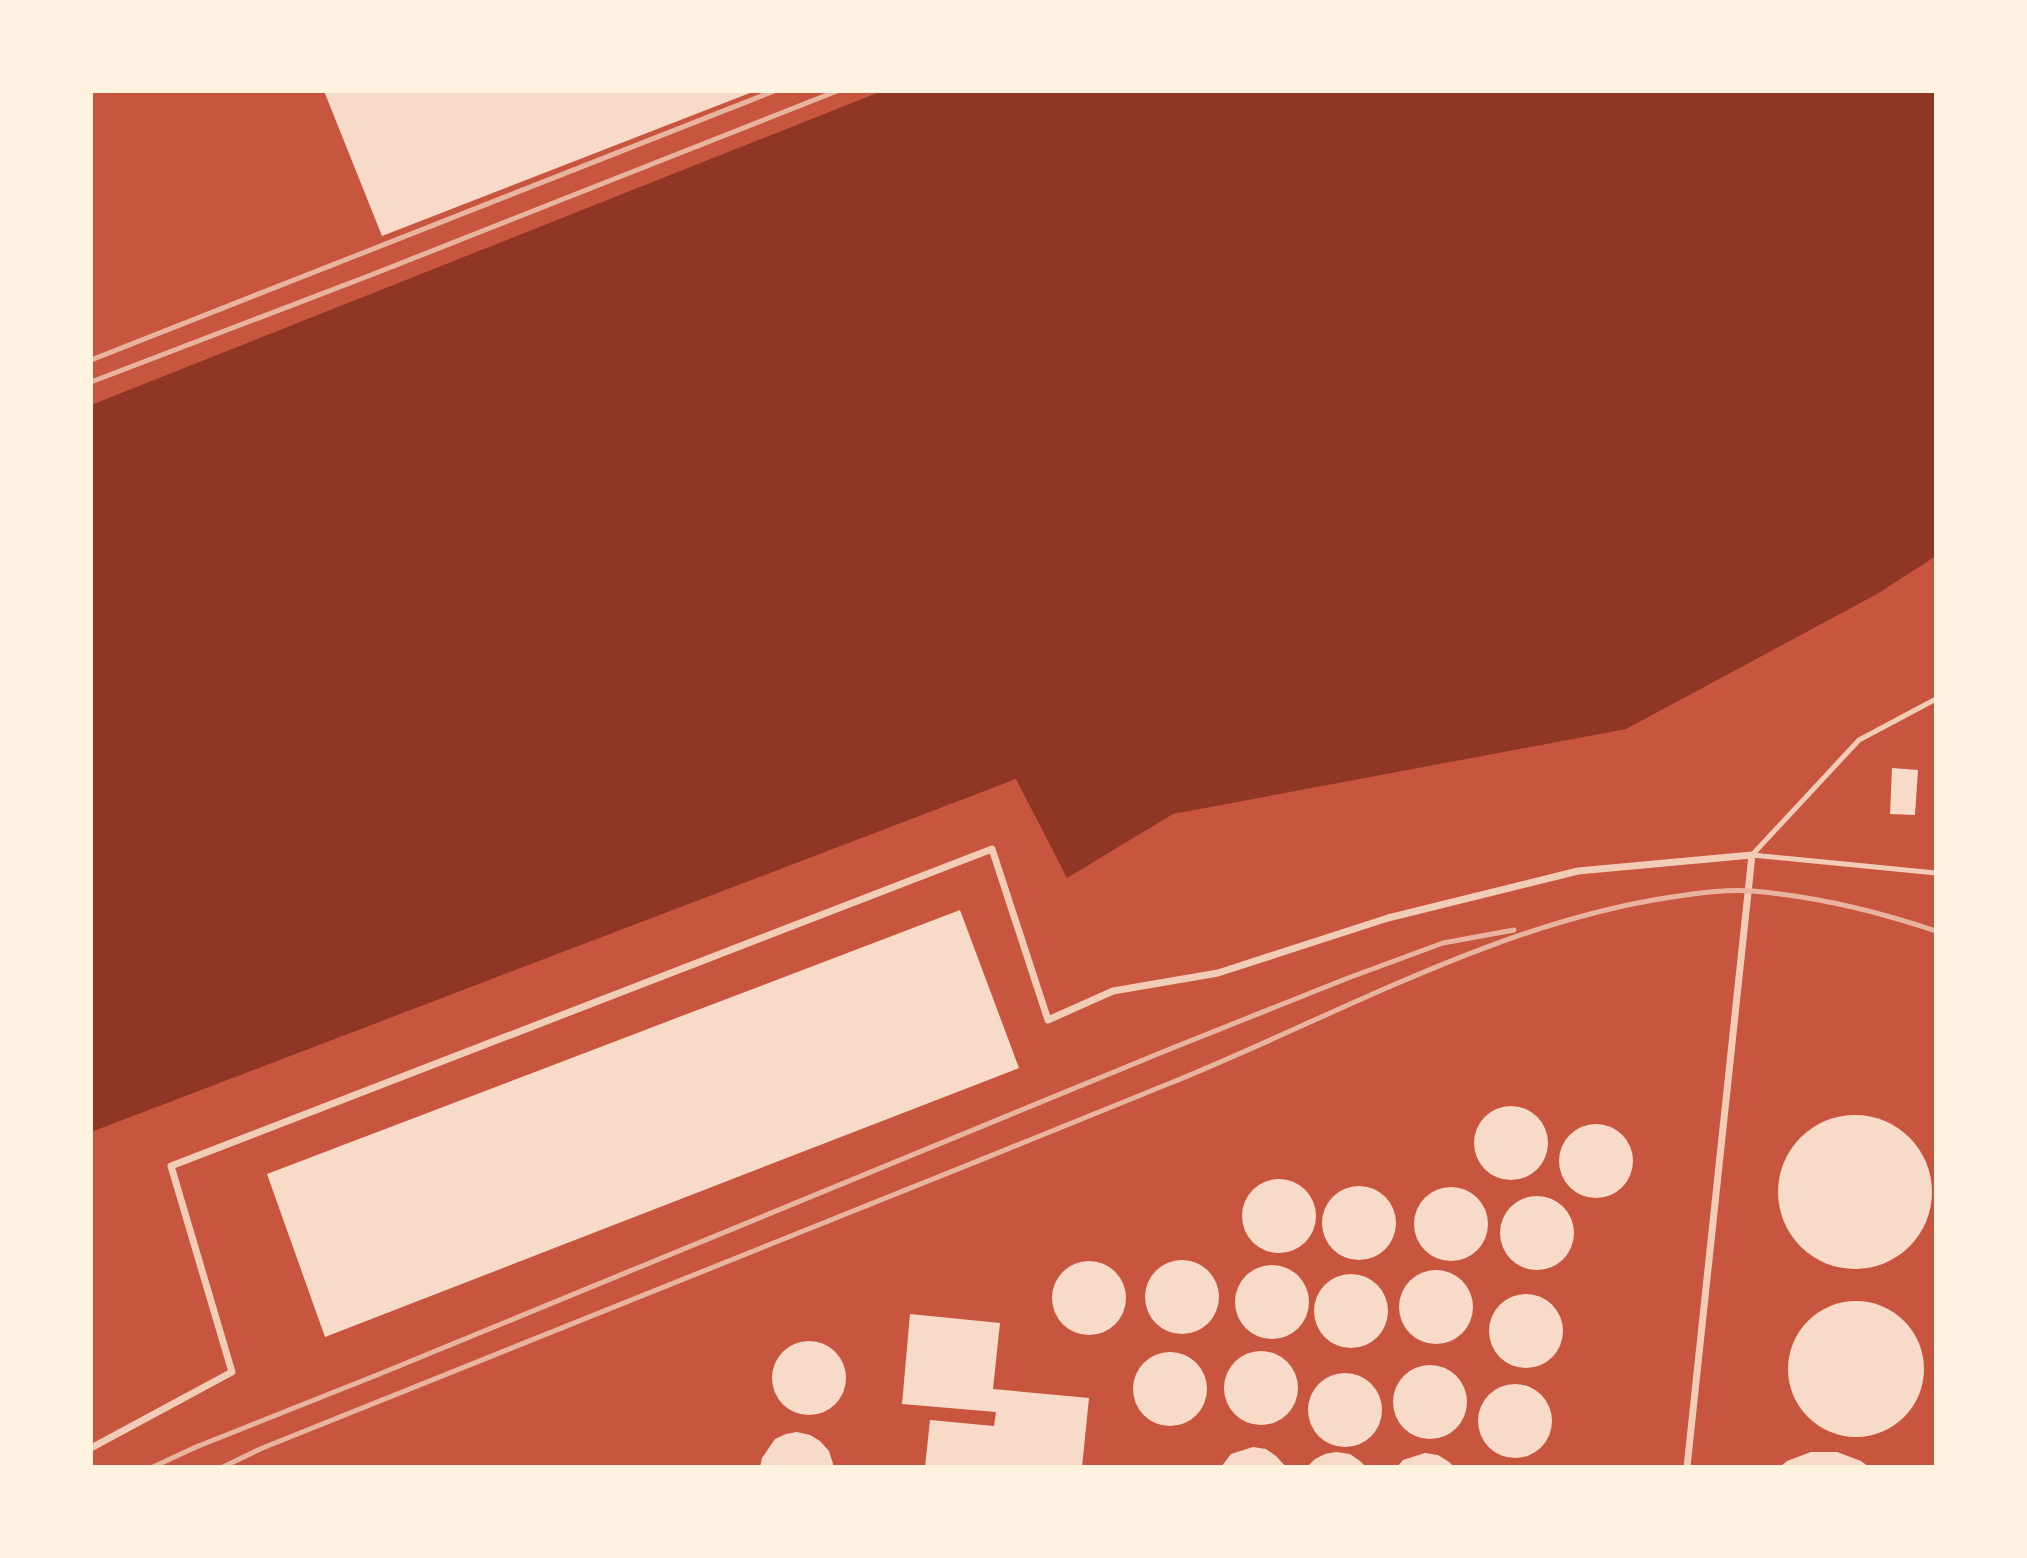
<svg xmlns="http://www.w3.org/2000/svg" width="2027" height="1558" viewBox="0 0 2027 1558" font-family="Poppins,sans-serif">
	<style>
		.water { fill: #8f3625 }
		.building { fill: #f7dbc8 }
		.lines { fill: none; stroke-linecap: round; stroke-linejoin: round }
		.service { stroke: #f1ccb7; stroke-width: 5 }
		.minor { stroke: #f1ccb7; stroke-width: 7 }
		.rail { stroke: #e9b49f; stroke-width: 5 }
	</style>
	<rect width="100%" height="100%" fill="#c8553d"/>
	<polygon class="water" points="882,91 1936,91 1936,556 1877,594 1626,729 1173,814 1067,878 1016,779 91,1132 91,405"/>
	<g class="building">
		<polygon points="324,91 755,91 382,236"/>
		<polygon points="1892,768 1918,770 1915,815 1890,814"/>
		<polygon points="960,910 1019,1068 325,1337 267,1174"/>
		<circle cx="1511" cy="1143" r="37"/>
		<circle cx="1855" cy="1192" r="77"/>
		<circle cx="1596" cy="1161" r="37"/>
		<circle cx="1279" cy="1216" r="37"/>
		<circle cx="1359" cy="1223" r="37"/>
		<circle cx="1451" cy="1224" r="37"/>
		<circle cx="1537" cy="1233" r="37"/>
		<circle cx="1182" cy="1297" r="37"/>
		<circle cx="1089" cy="1298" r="37"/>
		<circle cx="1272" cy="1302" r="37"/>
		<circle cx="1436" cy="1307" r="37"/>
		<circle cx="1351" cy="1311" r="37"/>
		<circle cx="1526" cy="1331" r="37"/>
		<circle cx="1856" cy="1369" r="68"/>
		<polygon points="910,1314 1000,1323 993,1389 1089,1398 1082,1467 925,1467 930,1420 994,1426 996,1412 902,1404"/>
		<circle cx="809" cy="1378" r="37"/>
		<circle cx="1261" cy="1388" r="37"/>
		<circle cx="1170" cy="1389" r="37"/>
		<circle cx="1430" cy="1402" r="37"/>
		<circle cx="1345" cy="1410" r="37"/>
		<circle cx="1515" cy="1421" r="37"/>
		<polygon points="797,1432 810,1435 820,1441 829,1451 834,1467 760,1467 762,1458 775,1439 786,1434"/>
		<polygon points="1253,1447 1266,1449 1276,1456 1286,1467 1221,1467 1231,1454"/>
		<polygon points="1336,1452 1350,1454 1360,1461 1366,1467 1307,1467 1315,1459 1325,1454"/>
		<polygon points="1811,1452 1837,1452 1861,1461 1869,1467 1780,1467 1787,1461"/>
		<polygon points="1425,1453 1438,1455 1449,1462 1454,1467 1397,1467 1403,1460"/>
	</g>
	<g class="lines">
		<g class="service">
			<polyline points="1752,855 1859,740 1936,699"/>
			<polyline points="1752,855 1936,873"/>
		</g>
		<polyline class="minor" points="91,1448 232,1372 171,1166 992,849 1048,1020 1113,991 1218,973 1388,918 1578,871 1752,855 1687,1467"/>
		<g class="rail">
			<polyline points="91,360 774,91"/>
			<polyline points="91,382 371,275 837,91"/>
			<polyline points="153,1467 196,1447 382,1373 1170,1049 1348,978 1443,943 1514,930"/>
			<path d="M223,1467L260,1449C563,1327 866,1207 1168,1084C1332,1018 1496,923 1672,897C1695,893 1730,889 1752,891C1814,896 1877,911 1936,931"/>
		</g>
	</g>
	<rect width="2027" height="1558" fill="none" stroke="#fff3e0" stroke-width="186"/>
</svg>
